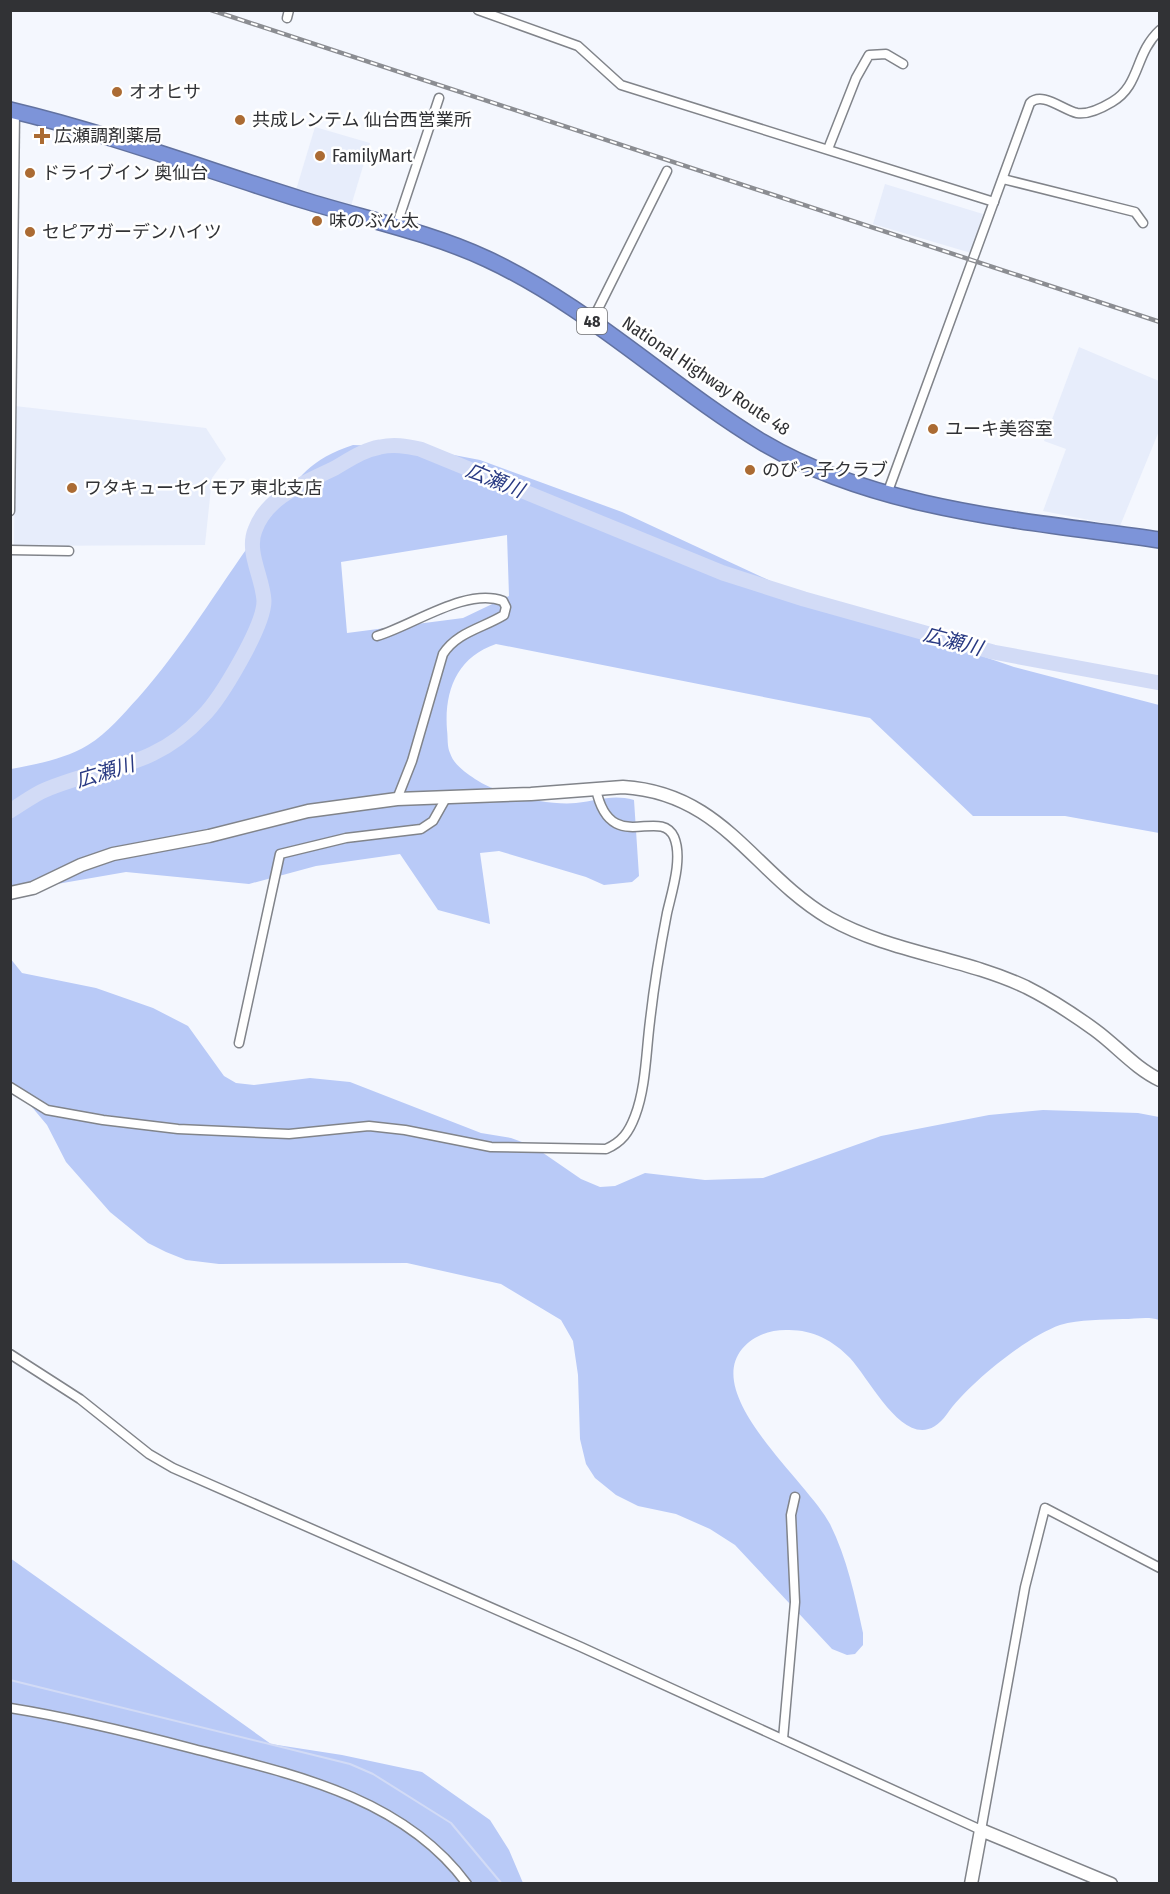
<svg xmlns="http://www.w3.org/2000/svg" width="1170" height="1894" viewBox="0 0 1170 1894" font-family="'Fira Sans Condensed','Noto Sans JP',sans-serif">
	<style>
		.built { fill: #e7edfb }
		.green { fill: #b9caf7; fill-rule: evenodd }
		.lines { fill: none; stroke-linecap: round; stroke-linejoin: round }
		.stream { stroke: #d2dbf6; stroke-width: 2 }
		.river { stroke: #d2dbf6; stroke-width: 15 }
		.street-casing { stroke: #81848a; stroke-width: 11 }
		.secondary-casing { stroke: #81848a; stroke-width: 15 }
		.highway-casing { stroke: #6272a0; stroke-width: 18 }
		.street { stroke: #fff; stroke-width: 8 }
		.secondary { stroke: #fff; stroke-width: 12 }
		.highway { stroke: #7d94d9; stroke-width: 15 }
		.rail-casing { stroke: #8b8d92; stroke-width: 4.5 }
		.rail { stroke: #fff; stroke-width: 2; stroke-dasharray: 7; stroke-linecap: butt }
		.poi-dot { fill: #ab6b33; stroke: #fff; stroke-width: 2 }
		.labels { text-anchor: middle; stroke-width: 5; stroke-linejoin: round; paint-order: stroke }
		.shield { fill: #fff; stroke: #6f7072; stroke-width: 1.5 }
		.shield-label { font-size: 16px; font-weight: bold; fill: #313235 }
		.poi-label { font-size: 18px; fill: #313235; stroke: #fff; text-anchor: start }
		.street-label { font-size: 18px; fill: #313235; stroke: #fff }
		.water-label { font-size: 20px; font-style: italic; fill: #283982; stroke: #fff }
	</style>
	<rect width="100%" height="100%" fill="#f4f7fe"/>
	<g class="built">
		<polygon points="315,127 370,143 351,206 296,190"/>
		<polygon points="885,184 983,214 971,253 873,224"/>
		<polygon points="1079,347 1159,381 1159,431 1120,526 1043,511 1066,449 1044,441"/>
		<polygon points="15,406 206,428 226,459 212,478 205,545 14,546"/>
	</g>
	<g class="green">
		<path d="M353,445L412,447L480,460L622,512L792,591L1014,667L1159,705V833L1065,816H973L870,718L496,644C457,657 444,691 447,730C448,737 447,747 450,753C454,765 465,772 475,779C497,794 549,806 576,803C598,801 611,794 634,800L639,876L632,882L604,885L586,877L499,851L480,853L490,924L438,910L400,854L316,866L249,884L126,872L11,892V769C37,764 65,759 88,745C108,733 123,714 138,698C188,642 224,577 270,517C297,480 307,460 353,445ZM507,535L509,596L463,618L347,633L341,562Z"/>
		<path d="M10,958L22,973L96,988L153,1008L188,1026L224,1076L236,1083L254,1085L310,1078L350,1082L481,1133L511,1138L533,1146L581,1179L600,1187L615,1186L645,1173L705,1180L763,1178L881,1136L989,1115L1043,1110L1138,1113L1159,1117V1320C1149,1316 1135,1319 1123,1319C1103,1320 1080,1319 1060,1325C1026,1337 968,1384 947,1414C911,1464 873,1383 850,1358C833,1340 811,1329 786,1330C769,1330 753,1336 742,1349C703,1397 808,1482 830,1524C847,1558 855,1596 863,1633V1645L855,1654L847,1655L832,1649L735,1545L710,1529L676,1514L638,1506L616,1495L595,1478L586,1464L580,1439L578,1375L573,1341L561,1320L501,1284L407,1263L219,1264L186,1260L166,1252L148,1243L110,1212L66,1162L47,1125L11,1082Z"/>
		<polygon points="10,1558 271,1744 342,1755 422,1772 490,1820 509,1850 523,1883 11,1883"/>
	</g>
	<g class="lines">
		<polyline class="stream" points="10,1680 350,1764 373,1774 451,1823 502,1884"/>
		<path class="river" d="M10,811C22,804 33,795 45,790C106,764 153,770 203,716C221,698 264,626 264,601C263,578 246,552 255,530C267,496 305,483 335,468C349,460 363,450 380,447C394,444 406,446 420,449L723,573L804,599L993,652L1160,683"/>
		<defs>
			<g id="street">
				<polyline points="478,10 578,46 621,85 994,202"/>
				<polyline points="287,18 289,10"/>
				<polyline points="828,149 856,78 869,55 886,54 903,64"/>
				<polyline points="1003,179 1135,212 1143,223"/>
				<polyline points="396,227 439,98"/>
				<polyline points="592,321 667,171"/>
				<path d="M887,494L1030,103C1042,91 1063,110 1077,113C1089,115 1102,108 1112,102C1141,85 1134,54 1160,30"/>
				<polyline points="10,511 15,111"/>
				<polyline points="10,550 69,551"/>
				<path d="M377,636C412,626 466,587 503,601L506,607L504,615C483,628 457,632 443,654L412,761L397,799"/>
				<polyline points="239,1043 280,854 346,838 421,829 433,821 446,798"/>
				<path d="M10,1087L47,1110L103,1120L178,1129L289,1134L369,1126L405,1130L491,1147L606,1149C622,1142 629,1132 635,1116C646,1087 646,1052 650,1021C654,985 660,949 667,913C672,891 683,858 674,837C660,806 610,857 596,789"/>
				<polyline points="10,1354 80,1399 149,1454 173,1468 581,1647 981,1830 1025,1587 1045,1508 1160,1568"/>
				<path d="M10,1708C73,1718 133,1733 194,1749C292,1774 403,1797 467,1884"/>
				<polyline points="783,1739 795,1602 791,1515 795,1497"/>
			</g>
			<g id="secondary">
				<path d="M10,893L33,888L81,865L113,854L209,836L308,811L397,799L531,794L623,787C723,793 753,873 829,918C891,953 962,957 1026,987C1050,999 1073,1014 1095,1030C1117,1046 1135,1068 1160,1080"/>
				<polyline points="971,1884 981,1830 1111,1884"/>
			</g>
			<path id="highway" d="M10,110C107,133 207,170 303,200C364,219 429,232 487,259C588,306 668,385 762,442C878,511 1029,521 1160,540"/>
		</defs>
		<use href="#street" class="street-casing"/>
		<use href="#secondary" class="secondary-casing"/>
		<use href="#highway" class="highway-casing"/>
		<use href="#street" class="street"/>
		<use href="#secondary" class="secondary"/>
		<use href="#highway" class="highway"/>
		<defs>
			<polyline id="rail" points="211,10 1160,322"/>
		</defs>
		<use href="#rail" class="rail-casing"/>
		<use href="#rail" class="rail"/>
	</g>
	<g class="poi-dot">
		<circle cx="117" cy="92" r="6"/>
		<circle cx="240" cy="120" r="6"/>
		<path d="M39 127h6v6h6v6h-6v6h-6v-6h-6v-6h6z"/>
		<circle cx="320" cy="156" r="6"/>
		<circle cx="30" cy="173" r="6"/>
		<circle cx="317" cy="221" r="6"/>
		<circle cx="30" cy="232" r="6"/>
		<circle cx="933" cy="429" r="6"/>
		<circle cx="750" cy="470" r="6"/>
		<circle cx="72" cy="488" r="6"/>
	</g>
	<g class="labels">
		<rect class="shield" x="577" y="308" width="30" height="26" rx="4.5"/>
		<g class="shield-label">
			<text x="592" y="327">48</text>
		</g>
		<g class="poi-label">
			<text x="129" y="98">オオヒサ</text>
			<text x="252" y="126">共成レンテム 仙台西営業所</text>
			<text x="54" y="142">広瀬調剤薬局</text>
			<text x="332" y="162">FamilyMart</text>
			<text x="42" y="179">ドライブイン 奥仙台</text>
			<text x="329" y="227">味のぶん太</text>
			<text x="42" y="238">セピアガーデンハイツ</text>
			<text x="945" y="435">ユーキ美容室</text>
			<text x="762" y="476">のびっ子クラブ</text>
			<text x="84" y="494">ワタキューセイモア 東北支店</text>
		</g>
		<g class="street-label">
			<text transform="translate(706 376) rotate(34)" y="6">National Highway Route 48</text>
		</g>
		<g class="water-label">
			<text transform="translate(495 480) rotate(22)" y="7">広瀬川</text>
			<text transform="translate(953 641) rotate(15)" y="7">広瀬川</text>
			<text transform="translate(105 772) rotate(-17)" y="7">広瀬川</text>
		</g>
	</g>
	<rect width="1170" height="1894" fill="none" stroke="#313235" stroke-width="24"/>
</svg>
